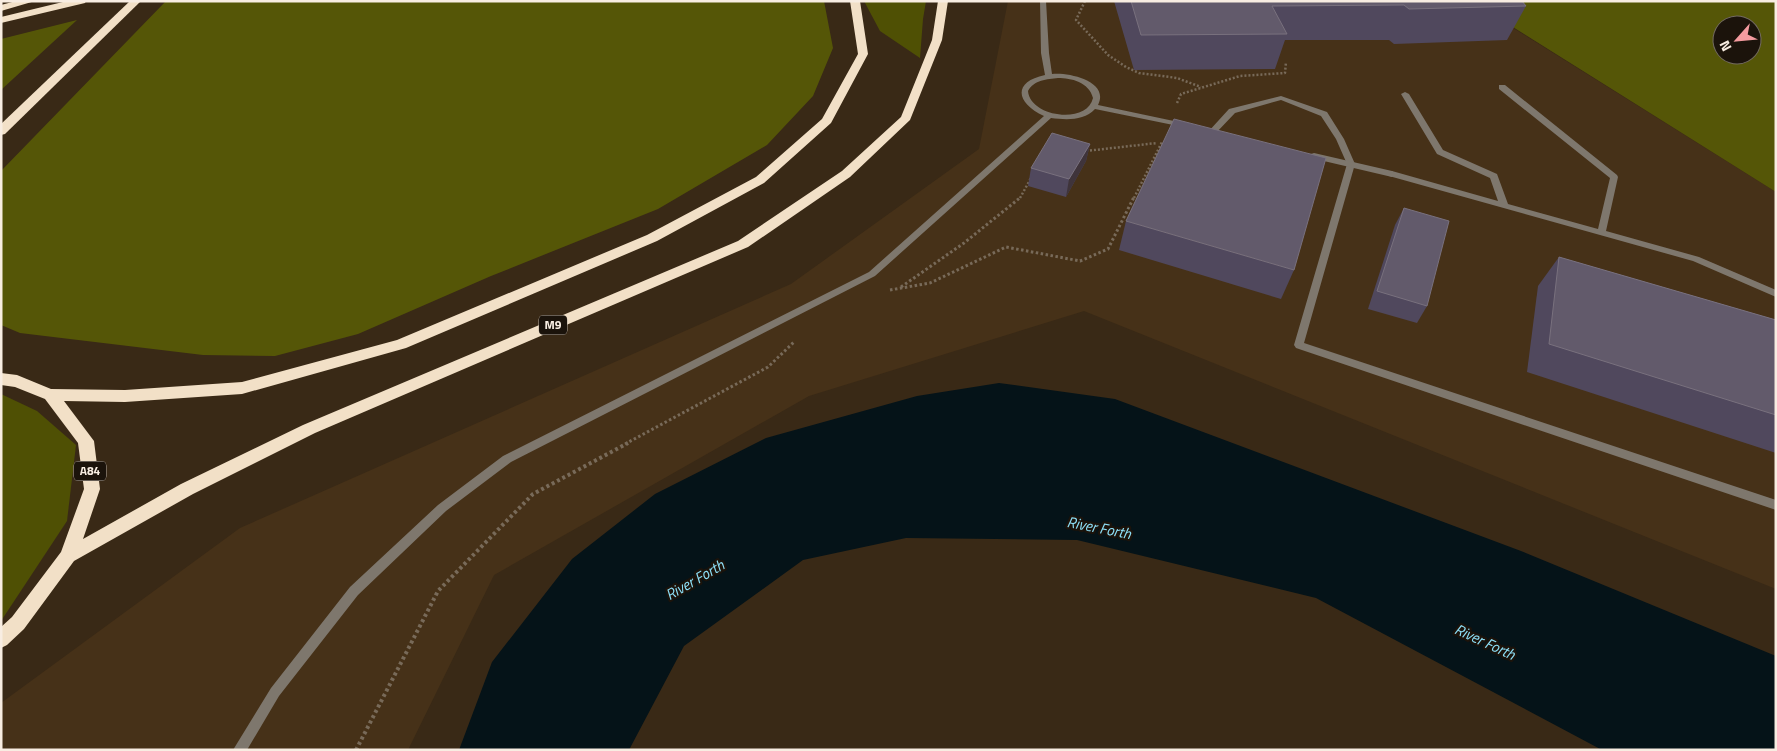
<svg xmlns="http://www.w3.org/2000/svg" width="1777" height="751" viewBox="0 0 1777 751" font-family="'Titillium Web',sans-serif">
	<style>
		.built { fill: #463118 }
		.green { fill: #4f5004 }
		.forest { fill: #555607; fill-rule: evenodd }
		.water { fill: #051318 }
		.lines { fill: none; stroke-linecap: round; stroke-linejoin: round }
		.path-far2 { stroke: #786a59; stroke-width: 2.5; stroke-dasharray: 2 2; stroke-linecap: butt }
		.path-far1 { stroke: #786a59; stroke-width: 3; stroke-dasharray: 2.5 2.5; stroke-linecap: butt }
		.path { stroke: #786a59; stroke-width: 4; stroke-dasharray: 3 3; stroke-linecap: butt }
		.lane { fill: #7e776d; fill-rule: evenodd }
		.street { fill: #7e776d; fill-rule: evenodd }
		.highway { fill: #f2e0c7; fill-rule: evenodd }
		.wall { fill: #50485d }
		.shaded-wall { fill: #3f343b }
		.building { fill: #625a6b; stroke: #79717e }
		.labels { text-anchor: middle; stroke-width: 4.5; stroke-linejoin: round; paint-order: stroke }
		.shield { fill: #1b130b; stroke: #b6aca2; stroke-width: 1 }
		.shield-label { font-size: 12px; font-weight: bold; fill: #f8ede2 }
		.water-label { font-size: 15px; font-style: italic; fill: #8ee1f9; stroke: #1b130b }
	</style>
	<rect width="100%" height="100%" fill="#392916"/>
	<polygon class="built" points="1008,1 1497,1 1497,18 1776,192 1776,589 1084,311 809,396 494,575 408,750 1,750 1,703 240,528 791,284 979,149"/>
	<g class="green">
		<polygon points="864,1 926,1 923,19 920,58 880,31"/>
		<polygon points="1,394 37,411 76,445 67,521 1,621"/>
	</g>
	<g class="forest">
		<polygon points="166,1 824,1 833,48 813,96 767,145 658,209 491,276 358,334 275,356 203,355 20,333 1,325 1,171"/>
		<path d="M1497,1H1776V192L1497,17ZM1722,25H1752V55H1722Z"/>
		<polygon points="77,20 1,90 1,39"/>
	</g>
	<polygon class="water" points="999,383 1115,399 1521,551 1776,656 1776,750 1602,750 1316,598 1077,540 906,538 803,560 684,646 629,750 459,750 492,662 572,559 655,494 766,438 917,396"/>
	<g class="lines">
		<g class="path-far2">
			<polyline points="1085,1 1076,20 1108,55 1126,67 1139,73 1177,78 1201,87"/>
			<polyline points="1177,103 1181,94 1240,76 1285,73 1286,62"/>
			<polyline points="1086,151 1157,143"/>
			<polyline points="1020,198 1031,178"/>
			<polyline points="1134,198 1162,142"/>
		</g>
		<g class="path-far1">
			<polyline points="901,287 964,243 1021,197"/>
			<polyline points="890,290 930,283 1006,247 1080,261 1108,249 1134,197"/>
			<polyline points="625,444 768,367 794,342"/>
		</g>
		<polyline class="path" points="356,750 438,591 533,494 628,443"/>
		<g class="lane">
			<polygon points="1499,85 1505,85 1617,175 1618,177 1606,231 1699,257 1776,290 1776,297 1693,261 1389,176 1389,172 1392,171 1498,201 1490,178 1437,154 1401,94 1405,92 1409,94 1443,150 1497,174 1508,204 1598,229 1610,178 1499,89"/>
			<polygon points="1281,96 1327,112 1344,139 1355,164 1304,343 1776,500 1776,510 1296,348 1294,345 1347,164 1336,139 1321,116 1281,100 1235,113 1215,134 1212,134 1208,132 1229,109"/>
		</g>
		<g class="street">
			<path d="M1040,1H1046L1049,53L1052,74C1068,72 1110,81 1098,105L1188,124V128L1095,109C1084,121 1066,120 1051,118L875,276L511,462L446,511L358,595L279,696L247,750H233L271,688L350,587L438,505L503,456L869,272L1044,116C1016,103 1012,82 1045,75L1041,53ZM1058,78C1071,78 1089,82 1093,98C1087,125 1030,117 1028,91C1034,80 1047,79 1058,78Z"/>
			<polygon points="1314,153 1392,171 1396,174 1392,177 1311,158 1311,154"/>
		</g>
		<g class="highway">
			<polygon points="16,1 35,1 1,11 1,5"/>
			<polygon points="67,1 86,1 85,3 1,23 1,17"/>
			<polygon points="130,1 141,1 5,134 1,135 1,124"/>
			<polygon points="850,1 860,1 868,54 831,123 764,183 657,241 406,348 242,394 125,402 64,401 94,441 100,489 83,539 181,484 303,425 738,241 842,171 901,117 932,40 938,1 948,1 942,40 910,120 850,177 748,247 315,433 193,494 74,561 24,629 7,645 1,648 1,627 12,617 61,552 84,489 78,443 45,399 15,387 1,385 1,373 17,375 51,389 125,390 242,382 397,340 647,235 756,177 822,119 858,54"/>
		</g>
	</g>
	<g class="wall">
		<polygon points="1114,1 1522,1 1526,6 1507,40 1394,44 1389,40 1285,40 1275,69 1134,70"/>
		<polygon points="1090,144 1086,161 1066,197 1028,186 1031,168"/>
		<polygon points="1404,208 1427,306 1417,323 1368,309 1395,225"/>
		<polygon points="1126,221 1294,270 1281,299 1119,250"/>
		<polygon points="1559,257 1776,320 1776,453 1527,372 1538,286"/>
	</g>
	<polygon class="shaded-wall" points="1090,144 1086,161 1066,197 1069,179"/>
	<g class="building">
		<polygon points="1131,1 1522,1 1526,6 1409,9 1404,5 1272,6 1287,34 1141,35"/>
		<polygon points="1174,119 1326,158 1294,270 1126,221"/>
		<polygon points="1052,133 1090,144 1069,179 1031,168"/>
		<polygon points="1404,208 1449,221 1427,306 1377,291"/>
		<polygon points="1559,257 1776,320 1776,415 1549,344"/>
	</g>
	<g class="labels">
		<g class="shield">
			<rect x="539" y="315.5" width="28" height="19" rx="4"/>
			<rect x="74" y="461.5" width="32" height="19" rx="4"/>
		</g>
		<g class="shield-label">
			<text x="553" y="329">M9</text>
			<text x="90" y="475">A84</text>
		</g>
		<g class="water-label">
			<text transform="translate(1099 528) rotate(11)" y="5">River Forth</text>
			<text transform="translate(695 580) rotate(-30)" y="5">River Forth</text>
			<text transform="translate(1485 642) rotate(25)" y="5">River Forth</text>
		</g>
	</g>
	<rect width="1777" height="751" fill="none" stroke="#f8ede2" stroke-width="5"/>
	<g transform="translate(1737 40) rotate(243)"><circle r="24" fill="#1b130b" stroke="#736a61"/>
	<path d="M0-4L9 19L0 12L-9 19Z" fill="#f49b9f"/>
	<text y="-8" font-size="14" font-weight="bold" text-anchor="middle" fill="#f8ede2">N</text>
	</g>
</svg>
